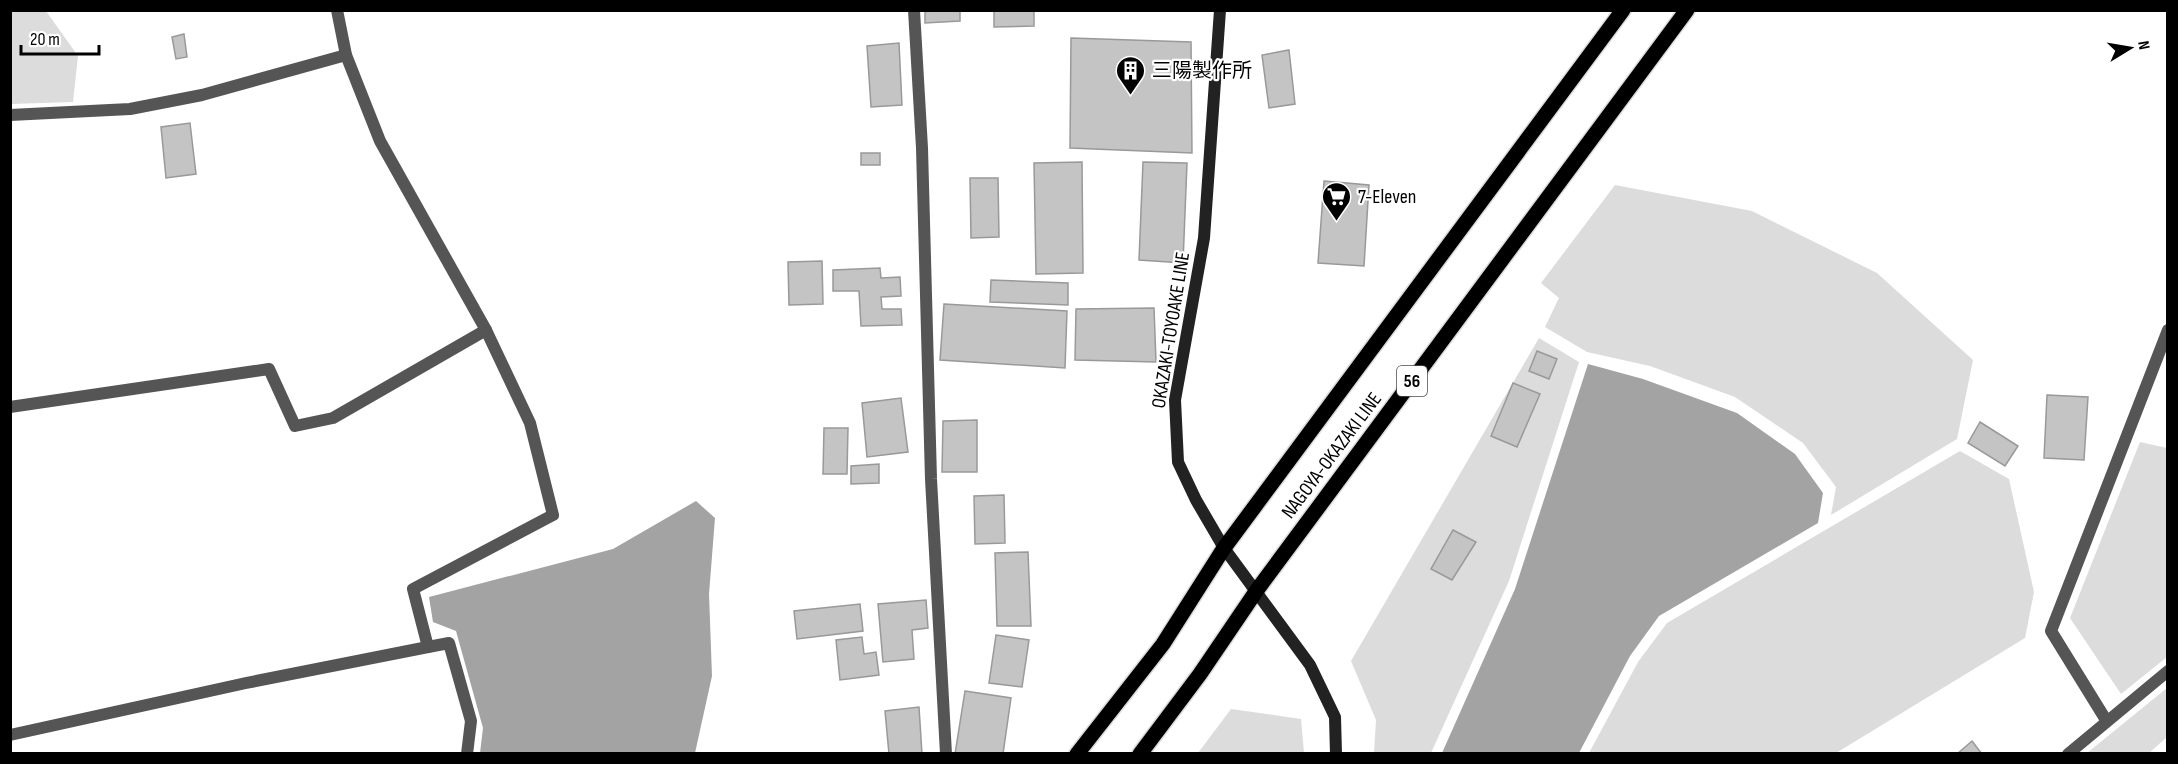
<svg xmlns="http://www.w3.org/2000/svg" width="2178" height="764" viewBox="0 0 2178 764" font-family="'Sofia Sans Condensed','Noto Sans JP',sans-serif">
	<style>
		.green { fill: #dcdcdc }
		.water { fill: #a3a3a3 }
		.building { fill: #c4c4c4; stroke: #999; stroke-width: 1.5 }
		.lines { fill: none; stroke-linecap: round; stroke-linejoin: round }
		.primary-casing { stroke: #dbdbdb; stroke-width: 18 }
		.street { stroke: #555; stroke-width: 12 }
		.secondary { stroke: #222; stroke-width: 12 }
		.primary { stroke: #000; stroke-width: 15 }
		.labels { text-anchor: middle; stroke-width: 4.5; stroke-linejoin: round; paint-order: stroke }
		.shield { fill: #fff; stroke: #4c4c4c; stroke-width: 1.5 }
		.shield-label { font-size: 18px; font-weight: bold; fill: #000 }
		.poi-label { font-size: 20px; fill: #000; stroke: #fff; text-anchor: start }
		.street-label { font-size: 20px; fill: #000; stroke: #fff }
	</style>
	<rect width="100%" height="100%" fill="#fff"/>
	<g class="green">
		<polygon points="10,11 46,11 78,56 73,102 11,104"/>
		<polygon points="1615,185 1752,211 1877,273 1973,360 1957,439 1831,515 1836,487 1803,443 1735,397 1650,366 1587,352 1545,327 1559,298 1541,283"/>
		<polygon points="1539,338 1579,362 1509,581 1431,753 1374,753 1376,720 1351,661"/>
		<polygon points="2140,442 2167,448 2167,657 2121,694 2070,618"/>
		<polygon points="1960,451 2009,479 2034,592 2025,638 1836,753 1589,753 1638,662 1667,623"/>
		<polygon points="2167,688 2167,737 2149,753 2087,753"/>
		<polygon points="1231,709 1301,719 1304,753 1198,753"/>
	</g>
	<g class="water">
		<polygon points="1588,364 1643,379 1737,413 1795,454 1823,493 1818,523 1659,616 1630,656 1579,753 1442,753 1515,589"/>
		<polygon points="696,501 715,518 709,594 712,676 695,753 480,753 483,728 456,631 433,622 429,597 613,549"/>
	</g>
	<g class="building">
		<polygon points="925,10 960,10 960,21 925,23"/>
		<polygon points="994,10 1034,10 1034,26 994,27"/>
		<polygon points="184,34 187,57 176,59 172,37"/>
		<polygon points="1071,38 1191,42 1192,153 1070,148"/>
		<polygon points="899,43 902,105 871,107 867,46"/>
		<polygon points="1289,50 1295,104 1269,108 1262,55"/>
		<polygon points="190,123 196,174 166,178 161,127"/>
		<rect x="861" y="153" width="19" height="12"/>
		<polygon points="1082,162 1083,273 1036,274 1034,163"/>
		<polygon points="1143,162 1187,163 1183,263 1139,260"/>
		<polygon points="970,178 998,178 999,237 971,238"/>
		<polygon points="1324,181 1369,185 1364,266 1318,263"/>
		<polygon points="822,261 823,304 789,305 788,262"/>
		<polygon points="880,268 881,278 900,277 901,296 881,297 882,309 901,309 902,325 861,326 859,291 833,291 833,270"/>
		<polygon points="991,280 1068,283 1068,305 990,302"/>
		<polygon points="944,304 1067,311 1065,368 940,360"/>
		<polygon points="1154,308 1156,362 1075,360 1076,309"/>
		<polygon points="1537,351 1557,359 1549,379 1529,371"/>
		<polygon points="1513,383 1540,394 1517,447 1491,436"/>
		<polygon points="2047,395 2088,397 2084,460 2044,458"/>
		<polygon points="901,398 908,452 867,457 862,403"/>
		<polygon points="977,420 977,472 942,472 943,421"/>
		<polygon points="1980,422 2018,446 2005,466 1968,443"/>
		<polygon points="824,428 848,428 847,474 823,474"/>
		<polygon points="879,464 879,483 851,484 851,466"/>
		<polygon points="1004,495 1005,543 975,544 974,496"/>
		<polygon points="1453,530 1476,542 1452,580 1431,569"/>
		<polygon points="1028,552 1031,626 997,626 995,553"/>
		<polygon points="926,600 928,628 912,630 914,659 883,662 878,604"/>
		<polygon points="860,604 863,631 797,639 794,611"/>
		<polygon points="996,635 1029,640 1022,687 989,683"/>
		<polygon points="862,637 864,654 876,652 879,675 840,680 836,640"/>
		<polygon points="965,691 1011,698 1003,754 955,754"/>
		<polygon points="919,707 922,754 889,754 885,711"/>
		<polygon points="1972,741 1982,754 1957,754"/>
	</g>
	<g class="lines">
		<defs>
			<g id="primary">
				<polyline points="1077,754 1163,644 1224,548 1623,10"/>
				<polyline points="1140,754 1200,674 1257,590 1687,10"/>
			</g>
		</defs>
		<use href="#primary" class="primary-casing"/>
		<g class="street">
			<polyline points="337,10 346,55 380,141 486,330 530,423 553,515 413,589 428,647 449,643 471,721 467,754"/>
			<polyline points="914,10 922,148 931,479 946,754"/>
			<polyline points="10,115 130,109 202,95 346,55"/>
			<polyline points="10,407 269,369 295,426 333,418 486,330"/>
			<polyline points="2106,720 2051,631 2168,330"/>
			<polyline points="10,735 246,683 428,647"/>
			<polyline points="2068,754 2168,671"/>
		</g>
		<polyline class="secondary" points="1220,10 1204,238 1175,400 1178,462 1196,500 1224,548 1310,665 1335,717 1336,754"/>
		<use href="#primary" class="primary"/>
	</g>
	<defs>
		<symbol id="building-pin" viewBox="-11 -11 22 30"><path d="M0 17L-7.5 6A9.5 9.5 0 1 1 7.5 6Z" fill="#000" stroke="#fff"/><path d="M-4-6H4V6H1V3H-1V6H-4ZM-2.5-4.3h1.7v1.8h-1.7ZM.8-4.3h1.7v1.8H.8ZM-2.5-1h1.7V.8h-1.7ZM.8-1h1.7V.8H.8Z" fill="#fff"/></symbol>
		<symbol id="supermarket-pin" viewBox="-11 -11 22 30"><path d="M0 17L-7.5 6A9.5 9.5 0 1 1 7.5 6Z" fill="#000" stroke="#fff"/><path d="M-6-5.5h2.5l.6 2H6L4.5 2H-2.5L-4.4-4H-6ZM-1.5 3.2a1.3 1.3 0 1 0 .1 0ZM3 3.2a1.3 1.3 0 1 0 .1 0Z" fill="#fff"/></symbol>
	</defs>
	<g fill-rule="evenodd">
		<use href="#building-pin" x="1114" y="54" width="33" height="45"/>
		<use href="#supermarket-pin" x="1320" y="180" width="33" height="45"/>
	</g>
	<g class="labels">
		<rect class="shield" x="1397" y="366" width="30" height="30" rx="4.5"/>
		<g class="shield-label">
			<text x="1412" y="387">56</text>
		</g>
		<g class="poi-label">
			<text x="1152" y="77">三陽製作所</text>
			<text x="1358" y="203">7-Eleven</text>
		</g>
		<g class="street-label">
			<text transform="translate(1170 330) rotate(-81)" y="7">OKAZAKI-TOYOAKE LINE</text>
			<text transform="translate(1331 455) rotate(-53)" y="7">NAGOYA-OKAZAKI LINE</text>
		</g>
	</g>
	<rect width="2178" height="764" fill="none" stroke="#000000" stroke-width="24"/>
	<g transform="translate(2130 48) rotate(79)" stroke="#ffffff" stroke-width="4.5" paint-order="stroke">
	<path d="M0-4.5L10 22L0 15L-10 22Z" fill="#000000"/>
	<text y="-9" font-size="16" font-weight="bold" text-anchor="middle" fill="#000000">N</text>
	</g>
	<path d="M21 45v9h78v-9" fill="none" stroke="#000000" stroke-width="3"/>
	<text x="30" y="45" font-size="18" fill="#000000" stroke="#ffffff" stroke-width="4.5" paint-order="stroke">20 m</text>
</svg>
